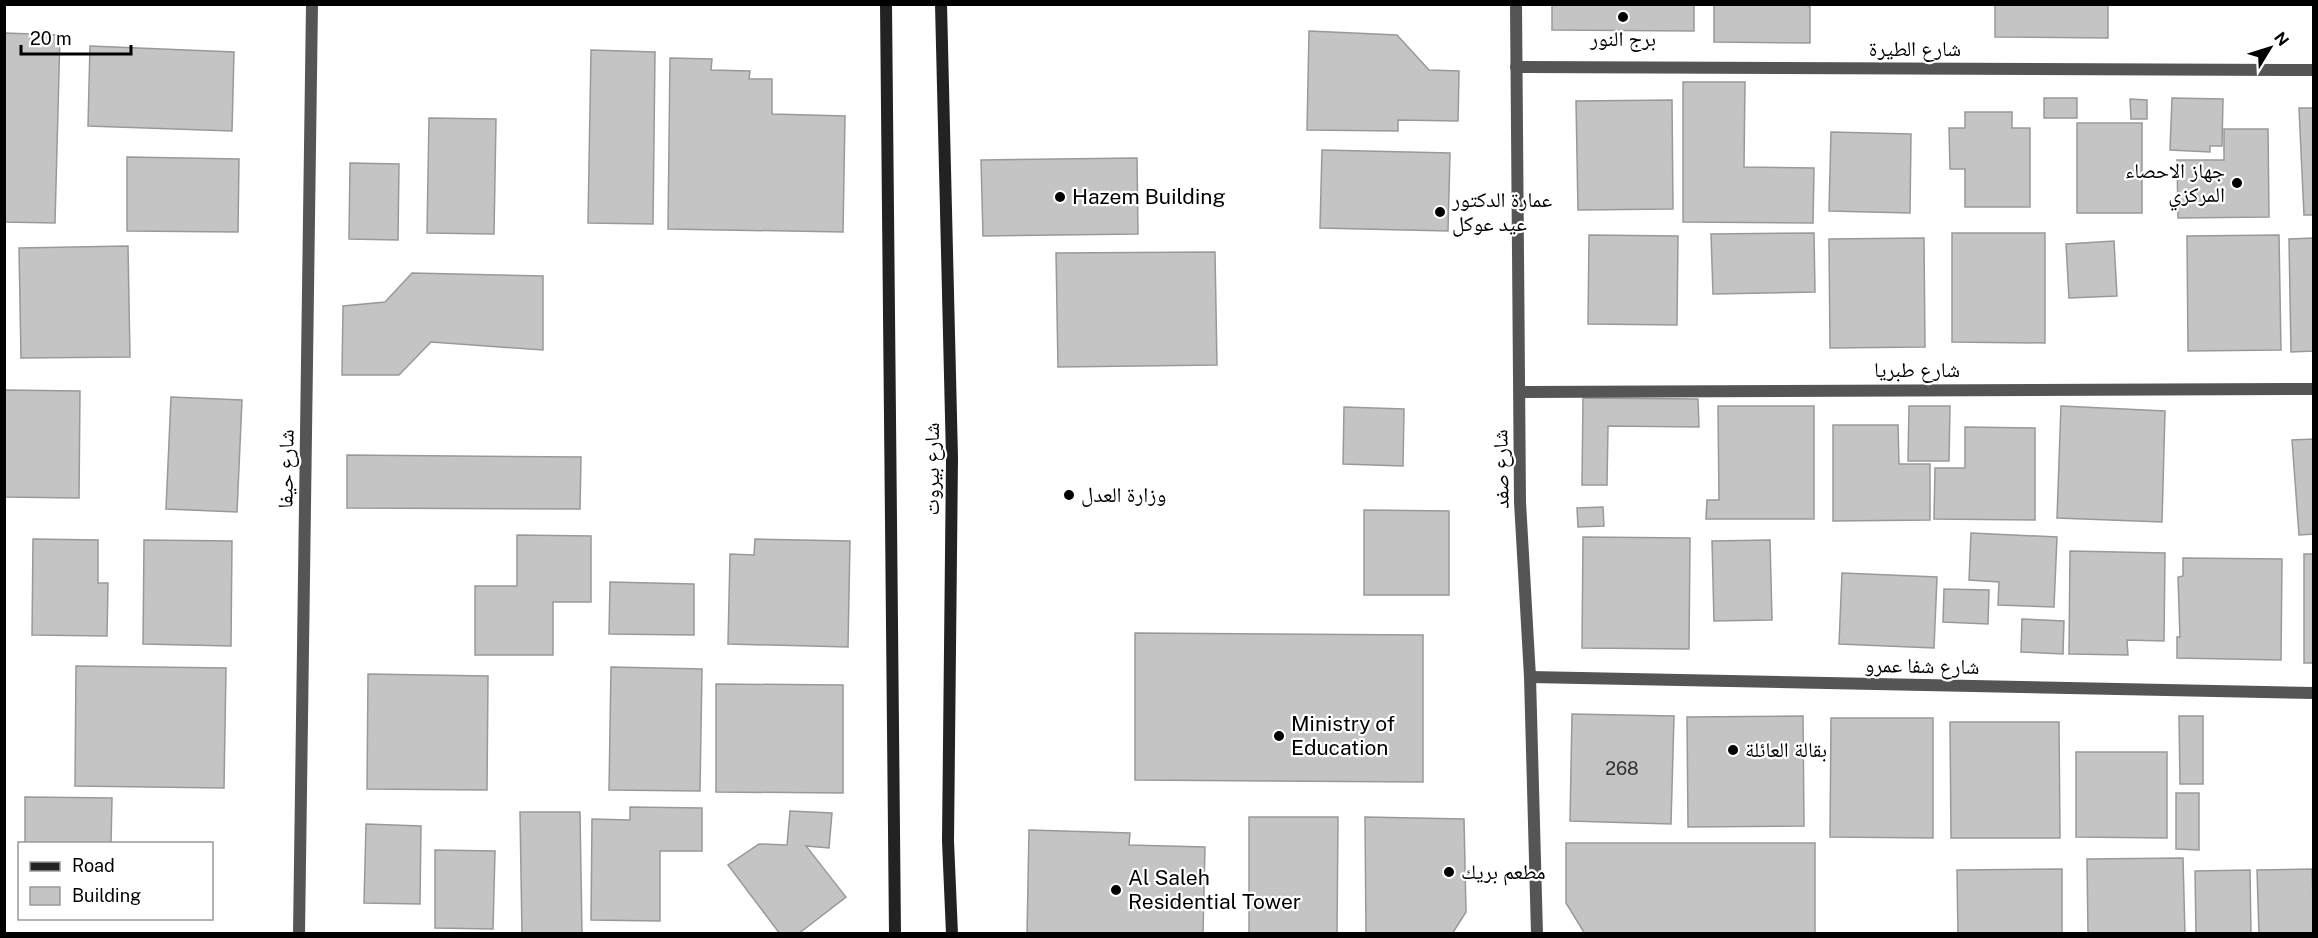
<svg xmlns="http://www.w3.org/2000/svg" width="2318" height="938" viewBox="0 0 2318 938" font-family="'Public Sans','Noto Naskh Arabic',sans-serif">
	<style>
		.building { fill: #c4c4c4; stroke: #999; stroke-width: 1.5 }
		.lines { fill: none; stroke-linecap: round; stroke-linejoin: round }
		.minor { stroke: #555; stroke-width: 12 }
		.secondary { stroke: #222; stroke-width: 12 }
		.poi-dot { fill: #000; stroke: #fff; stroke-width: 2 }
		.labels { text-anchor: middle; stroke-width: 4.5; stroke-linejoin: round; paint-order: stroke }
		.number-label { font-size: 18px; fill: #313131 }
		.poi-label { font-size: 21px; fill: #000; stroke: #fff; text-anchor: start }
		.street-label { font-size: 21px; fill: #000; stroke: #fff }
	</style>
	<rect width="100%" height="100%" fill="#fff"/>
	<g class="building">
		<polygon points="1552,4 1694,4 1694,31 1552,30"/>
		<polygon points="1714,4 1805,4 1810,7 1810,43 1714,42"/>
		<polygon points="1995,4 2108,4 2108,38 1995,37"/>
		<polygon points="1309,31 1397,35 1429,70 1459,71 1458,121 1398,120 1398,131 1307,130"/>
		<polygon points="4,33 60,35 55,223 4,222"/>
		<polygon points="90,46 234,52 232,131 88,126"/>
		<polygon points="591,50 655,52 653,224 588,223"/>
		<polygon points="670,58 712,59 711,70 750,71 749,79 772,79 772,114 845,116 843,232 668,229"/>
		<polygon points="1683,82 1745,82 1744,167 1814,168 1813,223 1683,222"/>
		<rect x="2044" y="98" width="33" height="20"/>
		<polygon points="2172,98 2223,99 2222,146 2210,146 2210,152 2170,150"/>
		<polygon points="2130,99 2147,100 2147,119 2131,119"/>
		<polygon points="1672,100 1673,209 1578,210 1576,101"/>
		<polygon points="2299,108 2314,108 2314,215 2304,215"/>
		<polygon points="1965,112 2012,112 2012,128 2030,128 2030,207 1965,207 1965,169 1950,169 1949,128 1965,128"/>
		<polygon points="429,118 496,119 494,234 427,233"/>
		<rect x="2077" y="123" width="65" height="90"/>
		<polygon points="2224,129 2268,129 2269,217 2178,218 2177,160 2224,160"/>
		<polygon points="1831,132 1911,134 1910,213 1829,211"/>
		<polygon points="1322,150 1450,153 1448,231 1320,228"/>
		<polygon points="127,157 239,159 238,232 127,231"/>
		<polygon points="1137,158 1138,234 983,236 981,160"/>
		<polygon points="350,163 399,164 398,240 349,239"/>
		<polygon points="1814,233 1815,292 1713,294 1711,234"/>
		<polygon points="1952,233 2045,233 2045,343 1952,342"/>
		<polygon points="1589,235 1678,236 1677,325 1588,324"/>
		<polygon points="2279,235 2281,350 2188,351 2187,236"/>
		<polygon points="1924,238 1925,347 1830,348 1829,239"/>
		<polygon points="2314,238 2314,351 2291,352 2289,239"/>
		<polygon points="2114,241 2117,296 2069,298 2066,244"/>
		<polygon points="128,246 130,357 21,358 19,248"/>
		<polygon points="1215,252 1217,365 1058,367 1056,253"/>
		<polygon points="412,273 543,276 543,350 431,342 399,375 342,375 343,306 385,302"/>
		<polygon points="5,390 80,391 79,498 4,497"/>
		<polygon points="171,397 242,400 237,512 166,509"/>
		<polygon points="1583,398 1698,399 1699,427 1608,426 1607,485 1582,485"/>
		<polygon points="1718,406 1814,406 1814,519 1706,519 1707,500 1719,500"/>
		<polygon points="1909,406 1950,406 1949,461 1908,461"/>
		<polygon points="2061,406 2165,411 2162,522 2057,518"/>
		<polygon points="1344,407 1404,409 1403,466 1343,464"/>
		<polygon points="1833,425 1898,425 1899,464 1930,464 1930,520 1833,521"/>
		<polygon points="1965,427 2035,428 2035,520 1934,519 1935,468 1965,468"/>
		<polygon points="2314,439 2314,534 2299,535 2292,440"/>
		<polygon points="347,455 581,457 580,509 347,508"/>
		<polygon points="1603,507 1604,526 1578,527 1577,508"/>
		<polygon points="1364,510 1449,511 1449,595 1364,595"/>
		<polygon points="1971,533 2057,537 2054,607 1998,605 1999,582 1969,580"/>
		<polygon points="517,535 591,536 591,602 553,602 553,655 475,655 475,586 517,586"/>
		<polygon points="1583,537 1690,538 1689,649 1582,648"/>
		<polygon points="33,539 98,540 98,583 108,583 107,636 32,635"/>
		<polygon points="755,539 850,541 848,647 728,644 730,554 754,555"/>
		<polygon points="144,540 232,541 231,646 143,644"/>
		<polygon points="1770,540 1772,620 1714,621 1712,541"/>
		<polygon points="2070,551 2165,553 2164,641 2127,640 2128,655 2069,654"/>
		<rect x="2304" y="554" width="10" height="109"/>
		<polygon points="2183,558 2282,559 2281,660 2177,658 2177,637 2180,637 2178,577 2183,576"/>
		<polygon points="1842,573 1937,577 1934,648 1839,644"/>
		<polygon points="610,582 694,584 694,635 609,634"/>
		<polygon points="1944,589 1989,590 1988,624 1943,622"/>
		<polygon points="2022,619 2064,621 2063,654 2021,652"/>
		<polygon points="1135,633 1423,635 1423,782 1135,780"/>
		<polygon points="76,666 226,668 224,788 75,786"/>
		<polygon points="611,667 702,669 700,791 609,790"/>
		<polygon points="368,674 488,676 487,790 367,789"/>
		<polygon points="716,684 843,685 843,793 716,792"/>
		<polygon points="1572,714 1674,716 1671,824 1570,821"/>
		<polygon points="1803,716 1804,826 1688,827 1687,717"/>
		<polygon points="2179,716 2203,716 2203,784 2180,784"/>
		<polygon points="1831,718 1933,718 1933,838 1830,837"/>
		<polygon points="1950,722 2059,722 2060,838 1951,838"/>
		<polygon points="2076,752 2167,752 2167,838 2076,837"/>
		<polygon points="2176,793 2199,793 2199,850 2176,849"/>
		<polygon points="25,797 112,798 111,844 25,844"/>
		<polygon points="630,807 702,808 702,851 660,851 660,921 591,920 592,819 630,820"/>
		<polygon points="790,811 832,813 829,848 806,846 846,897 798,934 780,934 728,865 759,844 787,845"/>
		<polygon points="520,812 580,812 582,934 522,934"/>
		<polygon points="1249,817 1338,817 1337,934 1249,934"/>
		<polygon points="1365,817 1464,819 1466,912 1452,934 1366,934"/>
		<polygon points="366,824 421,826 420,904 364,903"/>
		<polygon points="1029,830 1130,833 1129,845 1205,847 1203,934 1027,934"/>
		<polygon points="1566,843 1815,843 1815,934 1585,934 1566,903"/>
		<polygon points="435,850 495,851 493,929 435,928"/>
		<polygon points="2183,858 2185,934 2088,934 2087,859"/>
		<polygon points="2062,869 2062,934 1958,934 1957,870"/>
		<polygon points="2312,869 2314,934 2259,934 2257,870"/>
		<polygon points="2250,870 2251,934 2196,934 2195,871"/>
	</g>
	<g class="lines">
		<g class="minor">
			<polyline points="1516,4 1520,502 1530,677 1537,934"/>
			<polyline points="1516,67 2314,70"/>
			<polyline points="1520,392 2314,389"/>
			<polyline points="1530,677 2314,693"/>
			<polyline points="299,934 312,4"/>
		</g>
		<g class="secondary">
			<polyline points="886,4 895,934"/>
			<polyline points="941,4 952,458 948,841 952,934"/>
		</g>
	</g>
	<g class="poi-dot">
		<circle cx="1623" cy="17" r="6"/>
		<circle cx="2237" cy="183" r="6"/>
		<circle cx="1060" cy="197" r="6"/>
		<circle cx="1440" cy="212" r="6"/>
		<circle cx="1069" cy="495" r="6"/>
		<circle cx="1279" cy="736" r="6"/>
		<circle cx="1733" cy="750" r="6"/>
		<circle cx="1449" cy="872" r="6"/>
		<circle cx="1116" cy="890" r="6"/>
	</g>
	<g class="labels">
		<g class="number-label">
			<text x="1622" y="775">268</text>
		</g>
		<g class="poi-label">
			<text x="1623" y="46" text-anchor="middle">برج النور</text>
			<text x="2225" y="178" text-anchor="end">جهاز الاحصاء<tspan x="2225" dy="24">المركزي</tspan></text>
			<text x="1072" y="204">Hazem Building</text>
			<text x="1452" y="207">عمارة الدكتور<tspan x="1452" dy="24">عيد عوكل</tspan></text>
			<text x="1081" y="502">وزارة العدل</text>
			<text x="1291" y="731">Ministry of<tspan x="1291" dy="24">Education</tspan></text>
			<text x="1745" y="757">بقالة العائلة</text>
			<text x="1461" y="879">مطعم بريك</text>
			<text x="1128" y="885">Al Saleh<tspan x="1128" dy="24">Residential Tower</tspan></text>
		</g>
		<g class="street-label">
			<text x="1915" y="56">شارع الطيرة</text>
			<text x="1917" y="377">شارع طبريا</text>
			<text transform="translate(286 469) rotate(-89)" y="7">شارع حيفا</text>
			<text transform="translate(932 469) rotate(-90)" y="7">شارع بيروت</text>
			<text transform="translate(1501 469) rotate(-91)" y="7">شارع صفد</text>
			<text transform="translate(1922 666) rotate(1)" y="7">شارع شفا عمرو</text>
		</g>
	</g>
	<rect width="2318" height="938" fill="none" stroke="#000000" stroke-width="12"/>
	<rect x="18" y="842" width="195" height="78" fill="#ffffff" stroke="#999999" stroke-width="1.5"/>
	<rect x="30" y="862" width="30" height="9" fill="#222222" stroke="#999999" stroke-width="1.5"/>
	<text x="72" y="872" font-size="18" fill="#000000">Road</text>
	<rect x="30" y="887" width="30" height="18" fill="#c4c4c4" stroke="#999999" stroke-width="1.5"/>
	<text x="72" y="902" font-size="18" fill="#000000">Building</text>
	<g transform="translate(2270 48) rotate(52)" stroke="#ffffff" stroke-width="4.5" paint-order="stroke">
	<path d="M0-4.5L10 22L0 15L-10 22Z" fill="#000000"/>
	<text y="-9" font-size="16" font-weight="bold" text-anchor="middle" fill="#000000">N</text>
	</g>
	<path d="M21 45v9h110v-9" fill="none" stroke="#000000" stroke-width="3"/>
	<text x="30" y="45" font-size="18" fill="#000000" stroke="#ffffff" stroke-width="4.5" paint-order="stroke">20 m</text>
</svg>
